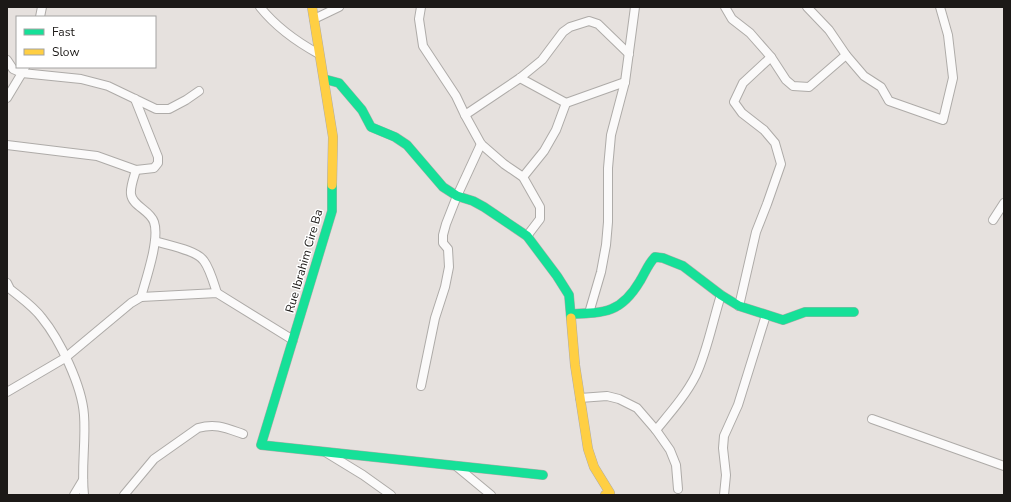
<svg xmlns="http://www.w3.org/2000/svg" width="1011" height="502" viewBox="0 0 1011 502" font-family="'Nunito Sans',sans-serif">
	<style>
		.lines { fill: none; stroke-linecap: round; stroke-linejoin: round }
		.street-casing { stroke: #aeaba8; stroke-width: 10 }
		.fast-casing { stroke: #aeaba8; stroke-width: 10 }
		.slow-casing { stroke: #aeaba8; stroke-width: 10 }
		.street { stroke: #fbfafa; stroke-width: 8 }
		.fast { stroke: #16e098; stroke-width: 9 }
		.slow { stroke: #ffcf43; stroke-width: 9 }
		.labels { text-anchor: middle; stroke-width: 3; stroke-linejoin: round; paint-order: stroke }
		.street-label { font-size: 12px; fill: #1c1917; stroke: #fff }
	</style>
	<rect width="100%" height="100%" fill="#e6e1de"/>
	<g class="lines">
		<defs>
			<g id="street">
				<path d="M260,7C276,27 297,42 319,54"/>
				<polyline points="421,7 419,19 423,46 456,96 465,115 481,144 504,164 523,177 540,207 540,219 527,236"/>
				<polyline points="725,7 732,19 750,33 771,57 786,80 793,86 809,87 846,55"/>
				<polyline points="807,7 829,30 846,55 864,76 881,87 889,101 943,120 953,78 948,35 940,7"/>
				<polyline points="40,17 42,7"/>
				<polyline points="314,19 339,7"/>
				<polyline points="7,60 13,69 22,73 7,98"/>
				<polyline points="25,67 22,73 81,79 108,86 156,109 169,109 186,100 199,91"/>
				<polyline points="520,78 566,103"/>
				<polyline points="465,115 520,78 542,60 563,32 570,27 589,21 598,24 629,54"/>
				<polyline points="7,145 97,156 136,170 154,168 158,163 158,157 135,99"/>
				<polyline points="523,177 544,151 556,130 566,103 625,82"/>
				<polyline points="993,220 1004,203"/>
				<path d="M155,241C167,245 197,250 204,261C210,269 214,284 217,293"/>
				<path d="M7,283L10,289C21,298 34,307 42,318C60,340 82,386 84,415C86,442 81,468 84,495"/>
				<polyline points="141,297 217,293 293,340"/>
				<polyline points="739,306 756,232 767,204 781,164 775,143 764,130 742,113 734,102 743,83 771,57"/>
				<polyline points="589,313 601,272 606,245 608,222 608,168 611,135 625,82 635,7"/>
				<polyline points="421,386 435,318 445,287 449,267 448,249 443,243 443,235 446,224 457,196 481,144"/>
				<path d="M7,392L65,358L131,303L141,297C146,279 160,239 154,222C150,210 132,206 131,194C130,187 134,177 136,170"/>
				<polyline points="580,398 607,396 619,399 637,408 656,430 670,450 676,465 678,489"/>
				<polyline points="872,419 1004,466"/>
				<path d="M656,430C670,413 686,395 696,375C707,352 713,320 721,295"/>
				<polyline points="327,453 363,475 391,495"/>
				<polyline points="456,466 491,495"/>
				<polyline points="74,495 83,480"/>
				<path d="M124,495L154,459L198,428C216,423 226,428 243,434"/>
				<polyline points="724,495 726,475 723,448 724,436 738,405 766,315"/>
			</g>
			<g id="fast">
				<polyline points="324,79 339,83 362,110 371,127 395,137 407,145 443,187 457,196 473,201 484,207 527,236 557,276 569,295 571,318"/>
				<polyline points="332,185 332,211 261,445 543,475"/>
				<path d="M571,314C605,313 621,313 640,281C645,273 648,264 655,257L663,258L683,266L721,295L739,306L783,320L805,312H854"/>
			</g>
			<g id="slow">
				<polyline points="312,7 333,137 332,185"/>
				<polyline points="571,318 575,365 588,449 594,467 610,493 605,495"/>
			</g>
		</defs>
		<use href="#street" class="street-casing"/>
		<use href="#fast" class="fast-casing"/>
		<use href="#slow" class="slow-casing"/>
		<use href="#street" class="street"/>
		<use href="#fast" class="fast"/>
		<use href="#slow" class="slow"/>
	</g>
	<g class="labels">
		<g class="street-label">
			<text transform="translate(304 261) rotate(-74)" y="4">Rue Ibrahim Cire Ba</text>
		</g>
	</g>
	<rect width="1011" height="502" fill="none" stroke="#1c1917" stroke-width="16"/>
	<rect x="16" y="16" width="140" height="52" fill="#ffffff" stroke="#a4a3a2"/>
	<rect x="24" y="29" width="20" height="6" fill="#16e098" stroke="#a4a3a2"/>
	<text x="52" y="36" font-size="12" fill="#1c1917">Fast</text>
	<rect x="24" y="49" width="20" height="6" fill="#ffcf43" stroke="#a4a3a2"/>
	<text x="52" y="56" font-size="12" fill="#1c1917">Slow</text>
</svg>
